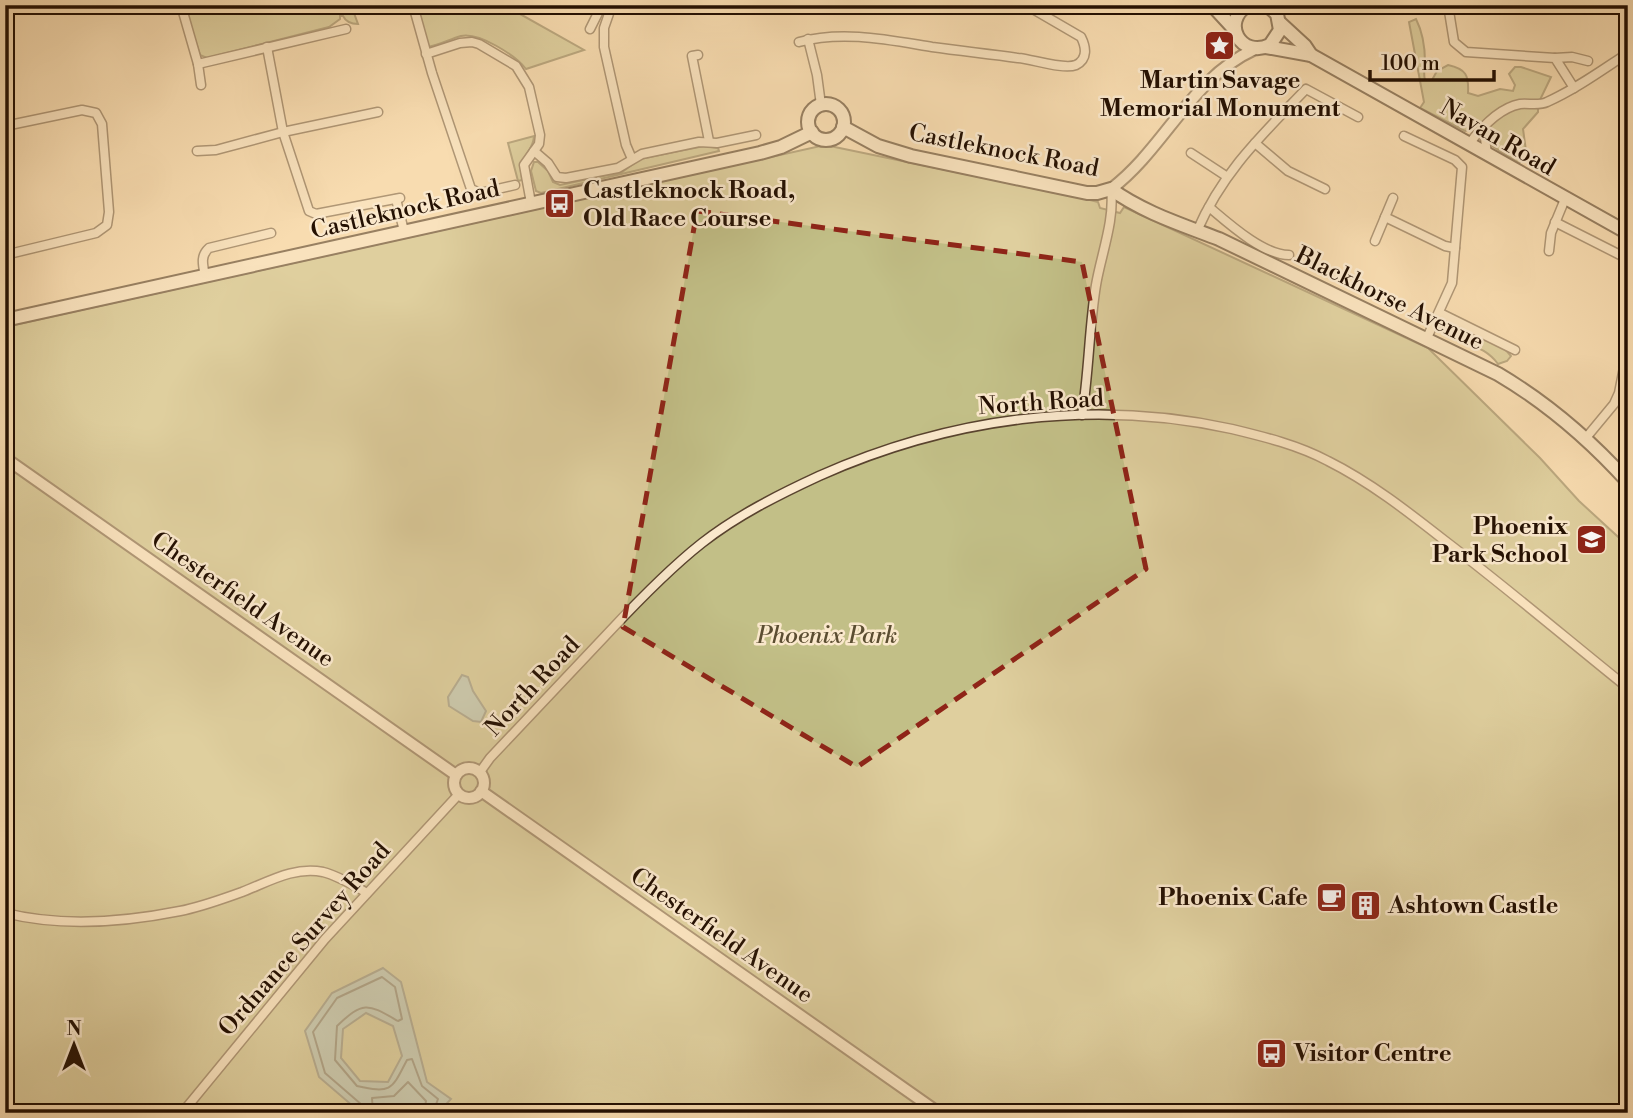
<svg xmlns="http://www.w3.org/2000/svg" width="1633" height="1118" viewBox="0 0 1633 1118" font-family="'Libre Bodoni',serif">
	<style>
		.green { fill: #c2bf87; stroke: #736844; stroke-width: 2 }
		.water { fill: #9ebab1; stroke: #6d766b; stroke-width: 2; fill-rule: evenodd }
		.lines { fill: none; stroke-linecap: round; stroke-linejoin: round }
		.shore { stroke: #61655a; stroke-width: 2 }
		.minor-casing { stroke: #59432e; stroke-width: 11 }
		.tertiary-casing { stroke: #59432e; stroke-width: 14 }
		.secondary-casing { stroke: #241002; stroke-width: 16 }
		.minor { stroke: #fae8cc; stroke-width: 8 }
		.tertiary { stroke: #fae8cc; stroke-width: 10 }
		.secondary { stroke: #fae8cc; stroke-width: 12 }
		.marked { fill: none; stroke: #8f2418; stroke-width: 5; stroke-dasharray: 14 9; stroke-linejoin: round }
		.labels { text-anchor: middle; stroke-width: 5; stroke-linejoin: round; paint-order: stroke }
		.poi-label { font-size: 24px; font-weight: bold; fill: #241002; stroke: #fae8cc; text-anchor: start }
		.street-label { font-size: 24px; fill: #241002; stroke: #fae8cc }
		.park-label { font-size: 24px; font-style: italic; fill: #5b4d31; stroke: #fae8cc }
	</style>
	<rect width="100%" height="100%" fill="#f8dcb0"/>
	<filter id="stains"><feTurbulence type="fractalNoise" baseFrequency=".00286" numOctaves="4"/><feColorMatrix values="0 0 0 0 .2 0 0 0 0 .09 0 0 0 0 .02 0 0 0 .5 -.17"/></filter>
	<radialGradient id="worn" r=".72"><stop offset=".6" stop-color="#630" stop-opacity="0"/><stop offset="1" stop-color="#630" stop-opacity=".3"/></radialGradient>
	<g class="green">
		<path d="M184,5H320L319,9L323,10L332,5H351L358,24C351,24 346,22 343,16H340V19L329,27L207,58L200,55Z"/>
		<path d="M417,5H504L584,50L526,69C515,55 479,32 461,36C450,39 440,45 428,47Z"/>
		<path d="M1416,19C1422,31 1425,48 1425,62C1425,69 1423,73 1425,80H1432L1437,71L1448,65C1466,69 1469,75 1468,93L1478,96L1500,89L1513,91L1515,85L1509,74L1515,67H1521L1551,77L1538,104V112L1523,129L1527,158L1519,163L1489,144V134L1474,129L1465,131L1420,108L1424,102L1409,22Z"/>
		<path d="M534,136C533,154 519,152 522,180L518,181L508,143Z"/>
		<polygon points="825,145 1090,200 1098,202 1100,208 1120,213 1124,207 1428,348 1540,458 1579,501 1628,546 1628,1113 5,1113 5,327"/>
		<polygon points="704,146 718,148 719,151 541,193 536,191 531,171 534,162 538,162 548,171 553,182 560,185 622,172 640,159"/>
		<path d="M1449,321L1504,348L1511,356L1507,361L1498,364C1482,342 1458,346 1442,328Z"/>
	</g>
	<g class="water">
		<polygon points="462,675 468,677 473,691 486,711 481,722 473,721 449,706 448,697"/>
		<path d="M383,968L401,982L427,1082L451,1099L438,1113H361L319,1077L305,1031L332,993ZM366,1013L393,1026L402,1056L388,1082L360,1081L341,1058L343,1029Z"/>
	</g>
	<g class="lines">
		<g class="shore">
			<path d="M364,1113L362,1105L325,1073L313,1032L337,998L382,977L395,987L402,1019L398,1021C368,1004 364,1000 337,1026L335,1060L357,1086C392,1094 392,1089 407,1060L412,1059L422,1086L438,1099L433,1113"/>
			<polyline points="373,1113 372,1098 394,1096 408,1082 426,1101 424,1113"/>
		</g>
		<defs>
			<g id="minor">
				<polyline points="181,5 198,64 201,85"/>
				<polyline points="413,5 432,73 471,189 480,193 515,185"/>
				<polyline points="612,5 604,28 604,47 626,145 632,159"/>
				<polyline points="682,5 706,9 727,5"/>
				<polyline points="1448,5 1454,42 1466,52 1555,58 1574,88"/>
				<polyline points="1627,5 1628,12"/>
				<polyline points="590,29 602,5"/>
				<polyline points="808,39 817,75 821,105"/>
				<path d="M799,42C843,30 889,40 932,47C961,51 989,54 1018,58C1032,59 1063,70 1076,65C1088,59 1086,47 1081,37L1026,5"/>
				<polyline points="267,47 283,132 309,211 316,214 400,198"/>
				<polyline points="426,54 460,43 472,42 479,44 516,66 529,87 540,135 539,144 524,165 531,203"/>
				<polyline points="698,55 692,56 709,141"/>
				<polyline points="1555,58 1572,57 1588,61"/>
				<polyline points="198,64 346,29"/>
				<polyline points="5,126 82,110 96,113 102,124 109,212 107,225 96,233 5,255"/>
				<polyline points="1484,129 1487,155"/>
				<polyline points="1404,136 1455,160 1462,167 1452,283 1426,340"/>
				<polyline points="1255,143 1288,171 1325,189"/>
				<path d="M1469,144C1481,128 1499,108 1520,104C1529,103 1539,106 1547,102C1576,89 1602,70 1628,53"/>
				<polyline points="197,151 216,150 283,132 378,112"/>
				<polyline points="534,151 548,163 557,177 566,178 618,168 642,154 699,142 717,143 756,135"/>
				<polyline points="1191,153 1226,176"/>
				<polyline points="396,199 404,231"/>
				<path d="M1209,207C1228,223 1263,255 1289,255"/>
				<polyline points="1385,217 1445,246 1455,248"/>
				<polyline points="1555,222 1628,259"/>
				<path d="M1197,231C1223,171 1262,135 1306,89L1358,117"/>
				<polyline points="1375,241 1393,198"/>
				<polyline points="1549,251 1551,233 1565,199"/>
				<path d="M205,276C203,265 200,256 209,248L271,233"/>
				<polyline points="1440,313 1515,350"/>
				<path d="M1082,415C1089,372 1089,328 1096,285C1101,255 1115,220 1111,189"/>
				<polyline points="1585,439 1614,404 1619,393 1628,347"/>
				<path d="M480,772L490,758C530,716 570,673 610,631C639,600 669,569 702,543C738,515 778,495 819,476C949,418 1092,398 1232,429C1265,437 1298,445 1328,461C1370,482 1407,511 1444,540C1507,588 1567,639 1628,688"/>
				<path d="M5,913C61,927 125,922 180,911C201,907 222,899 242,892C268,882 294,866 323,872C339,876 353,885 367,893"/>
				<polyline points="182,1113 325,939 459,794"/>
			</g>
			<g id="tertiary">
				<path d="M1111,189C1165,148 1191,78 1255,49"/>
				<polyline points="5,458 456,775"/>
				<circle cx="469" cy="783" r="15"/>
				<polyline points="481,791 939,1113"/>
			</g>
			<g id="secondary">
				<polyline points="1212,5 1235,30"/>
				<path d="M1248,5C1220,22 1241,59 1270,45L1280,30L1277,14L1267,5"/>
				<polyline points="1280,23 1305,46 1311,55"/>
				<polyline points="1266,47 1311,55 1628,233"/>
				<circle cx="826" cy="122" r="18"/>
				<path d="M843,127L878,146L911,156L1087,193H1097L1111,189C1142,212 1183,225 1219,239L1498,374C1547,403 1590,440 1628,482"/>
				<polyline points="5,320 760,153 781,147 812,132"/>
			</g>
		</defs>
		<use href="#minor" class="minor-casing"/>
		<use href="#tertiary" class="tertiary-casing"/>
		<use href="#secondary" class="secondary-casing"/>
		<use href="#minor" class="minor"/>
		<use href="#tertiary" class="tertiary"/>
		<use href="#secondary" class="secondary"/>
	</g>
	<path d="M0 0H1633V1118H0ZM697,211L1082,262L1146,569L857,767L623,627Z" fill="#f8dcb0" fill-opacity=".55" fill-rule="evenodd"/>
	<path class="marked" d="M697,211L1082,262L1146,569L857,767L623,627Z"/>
	<defs>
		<symbol id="sight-square" viewBox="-11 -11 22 22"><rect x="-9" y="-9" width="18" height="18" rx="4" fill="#8f2418" stroke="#fae8cc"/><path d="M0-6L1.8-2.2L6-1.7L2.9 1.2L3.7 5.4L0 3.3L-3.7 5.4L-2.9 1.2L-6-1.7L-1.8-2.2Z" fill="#fff"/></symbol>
		<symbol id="bus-square" viewBox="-11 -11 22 22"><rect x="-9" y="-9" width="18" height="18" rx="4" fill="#8f2418" stroke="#fae8cc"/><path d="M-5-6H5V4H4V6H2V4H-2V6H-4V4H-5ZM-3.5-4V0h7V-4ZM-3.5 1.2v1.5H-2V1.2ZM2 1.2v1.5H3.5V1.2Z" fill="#fff"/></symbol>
		<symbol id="school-square" viewBox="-11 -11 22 22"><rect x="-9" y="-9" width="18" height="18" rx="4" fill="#8f2418" stroke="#fae8cc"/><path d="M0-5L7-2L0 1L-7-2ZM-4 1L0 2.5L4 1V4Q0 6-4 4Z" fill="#fff"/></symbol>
		<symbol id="cafe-square" viewBox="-11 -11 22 22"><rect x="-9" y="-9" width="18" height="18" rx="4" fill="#8f2418" stroke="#fae8cc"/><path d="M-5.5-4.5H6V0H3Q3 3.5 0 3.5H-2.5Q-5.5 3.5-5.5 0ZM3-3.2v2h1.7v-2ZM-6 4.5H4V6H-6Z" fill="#fff"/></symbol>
		<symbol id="building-square" viewBox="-11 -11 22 22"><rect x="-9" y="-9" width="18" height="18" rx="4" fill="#8f2418" stroke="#fae8cc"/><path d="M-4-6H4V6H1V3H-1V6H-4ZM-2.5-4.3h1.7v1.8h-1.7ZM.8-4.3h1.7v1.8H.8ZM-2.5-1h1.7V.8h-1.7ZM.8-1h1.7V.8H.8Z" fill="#fff"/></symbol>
	</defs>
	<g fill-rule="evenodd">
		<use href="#sight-square" x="1202" y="28" width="35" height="35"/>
		<use href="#bus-square" x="542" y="186" width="35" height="35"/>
		<use href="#school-square" x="1574" y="522" width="35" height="35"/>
		<use href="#cafe-square" x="1314" y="880" width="35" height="35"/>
		<use href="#building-square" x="1348" y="888" width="35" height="35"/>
		<use href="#bus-square" x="1254" y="1036" width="35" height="35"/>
	</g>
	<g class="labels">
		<g class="poi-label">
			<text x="1220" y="88" text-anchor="middle">Martin Savage<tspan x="1220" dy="28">Memorial Monument</tspan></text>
			<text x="583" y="198">Castleknock Road,<tspan x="583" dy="28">Old Race Course</tspan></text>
			<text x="1568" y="534" text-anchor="end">Phoenix<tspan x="1568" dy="28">Park School</tspan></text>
			<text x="1308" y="905" text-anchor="end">Phoenix Cafe</text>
			<text x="1388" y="913">Ashtown Castle</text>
			<text x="1294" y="1061">Visitor Centre</text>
		</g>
		<g class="street-label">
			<text transform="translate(1498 137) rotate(30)" y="8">Navan Road</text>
			<text transform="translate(1004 150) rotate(11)" y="8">Castleknock Road</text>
			<text transform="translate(405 209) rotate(-13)" y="8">Castleknock Road</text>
			<text transform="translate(1390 298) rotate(26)" y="8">Blackhorse Avenue</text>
			<text transform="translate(1041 402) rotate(-4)" y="8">North Road</text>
			<text transform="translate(243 599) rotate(35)" y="8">Chesterfield Avenue</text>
			<text transform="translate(532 686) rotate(-47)" y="8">North Road</text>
			<text transform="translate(722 935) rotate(35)" y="8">Chesterfield Avenue</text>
			<text transform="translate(304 939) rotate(-49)" y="8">Ordnance Survey Road</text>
		</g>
		<g class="park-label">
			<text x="827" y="643">Phoenix Park</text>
		</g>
	</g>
	<rect width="1633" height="1118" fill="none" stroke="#f8dcb0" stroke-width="28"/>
	<rect x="7" y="7" width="1619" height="1104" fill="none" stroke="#241002" stroke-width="3.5"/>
	<rect x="14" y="14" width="1605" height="1090" fill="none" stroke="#241002" stroke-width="2"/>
	<g transform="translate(74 1045)" stroke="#fae8cc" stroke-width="5" paint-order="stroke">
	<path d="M0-5L12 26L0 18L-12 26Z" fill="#241002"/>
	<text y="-10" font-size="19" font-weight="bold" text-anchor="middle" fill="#241002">N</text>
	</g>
	<path d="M1370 70v10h124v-10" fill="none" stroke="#241002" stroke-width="3.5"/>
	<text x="1381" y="70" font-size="21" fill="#241002" stroke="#fae8cc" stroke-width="5" paint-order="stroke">100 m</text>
	<rect width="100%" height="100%" filter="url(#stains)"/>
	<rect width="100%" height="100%" fill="url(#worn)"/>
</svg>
